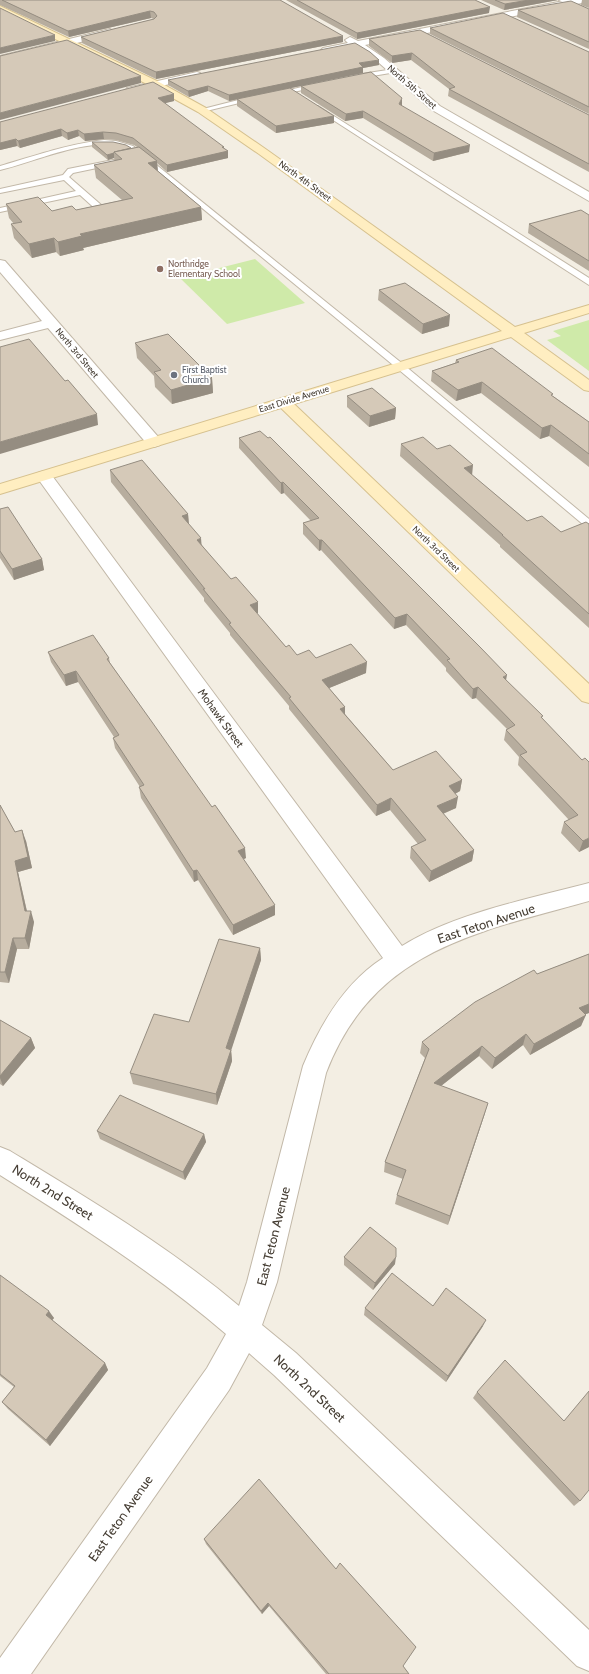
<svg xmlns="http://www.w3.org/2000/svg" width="589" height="1674" viewBox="0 0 589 1674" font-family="Cabin,sans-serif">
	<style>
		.green { fill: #cfeaa9 }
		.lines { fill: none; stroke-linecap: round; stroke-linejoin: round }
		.lane-casing { stroke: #c2b8a8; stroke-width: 2 }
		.street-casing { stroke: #c2b8a8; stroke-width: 2 }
		.secondary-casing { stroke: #d6c18f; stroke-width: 2 }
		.lane { fill: #fff; fill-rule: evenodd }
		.street { fill: #fff; fill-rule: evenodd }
		.secondary { fill: #ffeec1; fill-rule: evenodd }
		.wall { fill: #b7ad9e }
		.shaded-wall { fill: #958d81 }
		.building { fill: #d5c9b8; stroke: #958d81 }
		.education-dot { fill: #8d6e63; stroke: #fff; stroke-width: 1.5 }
		.worship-dot { fill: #6b7280; stroke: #fff; stroke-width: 1.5 }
		.labels { text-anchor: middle; stroke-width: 4; stroke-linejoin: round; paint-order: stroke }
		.far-street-label { font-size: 9px; fill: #453d33; stroke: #fff }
		.far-education-label { font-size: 9px; fill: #785e54; stroke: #fff; text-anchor: start }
		.far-worship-label { font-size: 9px; fill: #5b616d; stroke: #fff; text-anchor: start }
		.street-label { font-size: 11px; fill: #453d33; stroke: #fff }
		.near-street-label { font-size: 13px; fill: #453d33; stroke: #fff }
	</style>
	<rect width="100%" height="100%" fill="#f3eee3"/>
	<g class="green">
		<polygon points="255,259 305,303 227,324 180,278"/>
		<polygon points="589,320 589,371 547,340 561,336 553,331"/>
	</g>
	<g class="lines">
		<defs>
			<g id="lane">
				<polygon points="559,0 567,0 589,10 589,14"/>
				<polygon points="394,69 397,71 396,72 355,79 352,77 355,75"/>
				<polygon points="319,83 321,84 321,86 275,96 272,94"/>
				<polygon points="254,96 257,98 256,99 202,112 199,110"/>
				<polygon points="318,106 589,278 589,285 316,109 315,108"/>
				<path d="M104,140L116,141L133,146L404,365L589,519V527L585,526L398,369L129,148C90,135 38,161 0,170V166C34,156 68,144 104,140Z"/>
				<polygon points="113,160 116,160 116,164 73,173 69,177 107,210 107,214 101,214 80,195 0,212 0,208 76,191 64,180 0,193 0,189 63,175 68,169"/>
			</g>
			<g id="street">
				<polygon points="569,0 586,0 582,3 365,45 384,58 440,106 589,192 589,201 432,110 378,62 355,47 326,53 321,50 323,48 348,43 345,40 350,37 358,41"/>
				<polygon points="110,29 115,32 113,34 0,62 0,56"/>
				<polygon points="197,72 200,73 202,75 200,77 131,93 126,90 127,88"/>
				<polygon points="0,260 5,261 160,439 162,442 160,445 154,447 148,445 48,328 0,340 0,332 42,321 0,272"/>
				<path d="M44,471L50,473L402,946C455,913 529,899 589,883V901C475,933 373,950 326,1073L277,1282L262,1325L296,1353L589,1630V1671L577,1666L274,1375L249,1353L229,1390L31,1674H0V1658L207,1368L226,1334C156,1274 78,1224 0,1175V1147L10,1151C89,1199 168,1246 239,1306L247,1282L303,1066C320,1025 344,983 383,958L36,476L38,473Z"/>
			</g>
			<polygon id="secondary" points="0,6 159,82 206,108 267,150 515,327 589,305 589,313 524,333 589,380 589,391 584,390 511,337 294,404 589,684 589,703 582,701 281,408 0,494 0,484 502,331 259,154 198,112 151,86 0,12"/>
		</defs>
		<use href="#lane" class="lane-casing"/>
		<use href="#street" class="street-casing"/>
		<use href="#secondary" class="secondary-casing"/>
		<use href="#lane" class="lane"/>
		<use href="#street" class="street"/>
		<use href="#secondary" class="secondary"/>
	</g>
	<g class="wall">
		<polygon points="0,0 280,0 343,42 156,79 82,43 81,37 154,19 151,18 69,37 0,5"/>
		<polygon points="286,0 475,0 489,13 357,39"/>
		<polygon points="481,0 558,0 504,10"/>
		<polygon points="582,0 589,0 589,8 581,5"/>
		<polygon points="589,9 589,49 517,17 518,10"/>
		<polygon points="430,28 589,52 589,114 430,34"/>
		<polygon points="420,30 589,115 589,172 448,96 449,89 411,60 392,63 369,46 369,39"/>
		<polygon points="379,65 363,68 363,73 229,101 208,91 189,97 168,85 168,80"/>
		<polygon points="301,86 402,105 402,106 469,152 433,161 363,118 345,121 301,93"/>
		<polygon points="174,94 174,101 164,103 228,151 228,158 167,172 157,163 158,171 201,207 202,220 83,248 84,250 60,256 56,252 32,258 14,238 11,224 14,224 9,218 6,204 52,211 76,210 122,200 96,178 94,165 115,161 114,158 108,160 92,147 92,142 131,148 137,147 134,145 116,140 104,139 85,141 79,136 68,140 62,136 20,148 17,146 0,150 0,122"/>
		<polygon points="237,99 334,123 276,133 237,106"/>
		<polygon points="589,215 589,271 528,233 529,224"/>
		<polygon points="379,290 449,326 422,334 378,300"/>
		<polygon points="135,343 212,378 213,393 172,404 155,387 154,376 137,358"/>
		<polygon points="456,360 553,396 589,422 589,467 549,436 540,439 481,393 456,401 431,381 432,371 455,363"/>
		<polygon points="347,396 396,408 395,419 369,427 347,407"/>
		<polygon points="239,438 506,680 543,719 589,847 579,852 561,833 564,822 569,820 518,765 519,757 504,740 506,730 507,729 476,698 472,699 446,671 446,668 406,625 394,629 321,550 319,551 303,534 303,523 311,521 284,493 281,494 239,448"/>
		<polygon points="401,444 437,449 472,475 527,521 561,532 589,524 589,628 500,547 500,545 400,456"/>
		<polygon points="110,470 188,514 189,525 201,544 257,614 286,647 297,655 316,658 366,673 329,688 345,707 345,714 393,770 462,780 460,791 455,794 456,808 443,814 474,850 472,861 429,882 410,858 411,847 418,844 390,810 376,816 289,709 289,706 230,635 230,633 204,601 204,598 111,482"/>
		<polygon points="0,509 42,559 44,570 14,580 0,558"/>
		<polygon points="48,652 109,658 110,663 246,858 243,859 275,915 233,935 198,880 194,882 141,798 139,787 140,787 115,748 113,738 114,737 78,682 66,686 51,662"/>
		<polygon points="0,805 15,832 26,841 32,868 18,872 27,911 34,922 29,949 17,949 9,983 0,982"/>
		<polygon points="260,948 261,960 231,1049 232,1061 217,1105 133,1084 130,1073 189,1022"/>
		<polygon points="589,954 589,1013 585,1014 581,1026 530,1055 523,1045 492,1069 479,1056 441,1086 485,1113 448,1225 395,1204 397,1195 403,1179 384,1172 385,1162 425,1058 420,1053 422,1042 537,974"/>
		<polygon points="0,1020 31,1038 35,1048 3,1086 0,1084"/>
		<polygon points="97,1131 204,1134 206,1142 185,1180 100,1139"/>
		<polygon points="344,1257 395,1264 373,1290 344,1265"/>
		<polygon points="0,1275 54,1318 52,1320 105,1363 108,1370 50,1446 8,1409 2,1402 14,1387 0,1376"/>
		<polygon points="365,1308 483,1326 446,1382 364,1315"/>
		<polygon points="477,1392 564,1421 580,1501 574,1506 473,1398"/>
		<polygon points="204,1539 403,1666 409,1674 326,1674 269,1606 262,1614 206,1544"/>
	</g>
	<g class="shaded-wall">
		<polygon points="529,0 558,0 504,10 505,4"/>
		<polygon points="490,7 489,13 357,39 357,33"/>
		<polygon points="150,11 151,18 69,37 68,31"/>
		<polygon points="55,35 55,41 0,54 0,48"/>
		<polygon points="343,36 343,42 156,79 156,72"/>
		<polygon points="412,53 411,60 392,63 392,56"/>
		<polygon points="379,60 379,65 363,68 363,73 229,101 229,95 359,63"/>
		<polygon points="141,76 141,83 0,120 0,113"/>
		<polygon points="208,86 208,91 189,97 188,91"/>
		<polygon points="174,94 174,101 158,105 158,98"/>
		<polygon points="402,98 402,105 399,112 399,104"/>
		<polygon points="363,111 363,118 345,121 346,114"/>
		<polygon points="334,116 334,123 276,133 276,126"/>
		<polygon points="61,129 62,136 20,148 18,141"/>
		<polygon points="78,130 79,136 68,140 67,133"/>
		<polygon points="103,132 104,139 85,141 84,134"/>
		<polygon points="16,139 17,146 0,150 0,143"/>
		<polygon points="470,145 469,152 433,161 434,153"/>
		<polygon points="222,147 224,147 224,152 228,151 228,158 167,172 167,165"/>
		<polygon points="114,153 114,158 108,160 107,155"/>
		<polygon points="157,161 158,174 148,163"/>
		<polygon points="201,207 202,220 83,248 84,250 60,256 58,242 80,234"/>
		<polygon points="54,238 56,252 32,258 29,244"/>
		<polygon points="450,315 449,326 422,334 423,324"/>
		<polygon points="212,378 213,393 172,404 171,390"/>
		<polygon points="482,382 481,393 456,401 458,390"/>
		<polygon points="396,408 395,419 369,427 370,416"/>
		<polygon points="97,414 98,425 0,454 0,442"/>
		<polygon points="551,425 549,436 540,439 542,428"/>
		<polygon points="473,465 472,476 464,468"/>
		<polygon points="283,482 284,493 281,494 281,483"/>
		<polygon points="188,514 189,526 182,516"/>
		<polygon points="201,538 202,550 197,540"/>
		<polygon points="319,540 322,540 321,550 319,551"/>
		<polygon points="42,559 44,570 14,580 12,569"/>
		<polygon points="258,602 258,613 250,616 250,605"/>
		<polygon points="407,614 406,625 394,629 395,618"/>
		<polygon points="367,662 366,673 322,691 322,680"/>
		<polygon points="76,671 78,682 66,686 64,675"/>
		<polygon points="507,675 505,686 503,677"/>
		<polygon points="478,687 476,698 472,699 473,689"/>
		<polygon points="345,707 345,718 340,709"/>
		<polygon points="462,780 460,791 447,798 449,786"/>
		<polygon points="458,797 456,808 435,817 437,806"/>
		<polygon points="391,798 390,810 376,816 377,805"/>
		<polygon points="22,830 26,841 32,868 18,872 29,921 31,911 34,922 29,949 25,938 25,911 15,861"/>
		<polygon points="589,838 589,847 579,852 583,841"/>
		<polygon points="245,848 246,858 238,862 238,851"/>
		<polygon points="474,850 472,861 429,882 431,871"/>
		<polygon points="197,870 198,880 194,882 193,871"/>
		<polygon points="275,905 275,915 233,935 233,925"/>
		<polygon points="13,938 17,949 9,983 5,972"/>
		<polygon points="260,948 261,960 228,1060 226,1048"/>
		<polygon points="589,1004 589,1013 575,1018 579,1008"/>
		<polygon points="586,1015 581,1026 530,1055 534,1044"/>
		<polygon points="526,1034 523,1045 492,1069 495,1058"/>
		<polygon points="31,1038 35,1048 3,1086 0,1078 0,1076"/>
		<polygon points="482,1046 479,1056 432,1093 434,1083"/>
		<polygon points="231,1050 232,1061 217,1105 216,1094"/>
		<polygon points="488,1103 485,1113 448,1225 450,1216"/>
		<polygon points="204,1134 206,1142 185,1180 183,1172"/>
		<polygon points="396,1257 395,1264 373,1290 375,1283"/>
		<polygon points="49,1311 54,1318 50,1323 46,1315"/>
		<polygon points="486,1320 483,1326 446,1382 448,1376"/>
		<polygon points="105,1363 108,1370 50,1446 46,1440"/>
		<polygon points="268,1603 269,1606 262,1614 261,1611"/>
	</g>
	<g class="building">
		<polygon points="2,0 280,0 343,36 156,72 81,37 154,19 157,16 154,12 150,11 68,31"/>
		<polygon points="297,0 475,0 490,7 357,33"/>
		<polygon points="495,0 529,0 505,4"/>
		<polygon points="571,1 589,9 589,42 518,10"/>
		<polygon points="0,8 55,35 0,48"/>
		<polygon points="503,13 589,52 589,107 430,28"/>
		<polygon points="420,30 589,115 589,164 449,89 455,87 412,53 392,56 369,39"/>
		<polygon points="67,40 141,76 0,113 0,56"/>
		<polygon points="355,43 370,52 379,60 359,63 363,67 229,95 208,86 188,91 168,80"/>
		<polygon points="371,72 402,98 399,104 470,145 434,153 363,111 346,114 301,86"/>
		<polygon points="153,82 174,94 158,98 224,147 222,147 228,151 167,165 133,138 116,133 103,132 84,134 78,130 67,133 61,129 18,141 16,139 0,143 0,122"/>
		<polygon points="290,88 334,116 276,126 237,99"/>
		<polygon points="92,142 113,142 126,145 131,148 114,152 114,153 107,155"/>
		<polygon points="139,147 157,161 148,163 201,207 80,234 82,236 58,242 54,238 29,244 11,224 22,222 6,204 38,197 52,211 72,206 76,210 133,198 94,165 122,159 114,152"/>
		<polygon points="581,210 589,215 589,261 529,224"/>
		<polygon points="405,283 450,315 423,324 379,290"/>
		<polygon points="168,334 212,378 171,390 154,372 161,370 135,343"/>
		<polygon points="29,339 65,381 68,380 97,414 0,442 0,347"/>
		<polygon points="492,348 553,394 551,395 589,422 589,454 551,425 542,428 482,382 458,390 432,371 459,362 456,360"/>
		<polygon points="372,388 396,408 370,416 347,396"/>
		<polygon points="260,431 268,438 270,437 480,647 507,675 503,677 543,716 541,717 582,760 585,758 589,762 589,838 583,841 564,822 578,815 520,755 527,752 506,730 515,725 478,687 473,689 447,660 450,659 407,614 395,618 322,540 319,540 303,523 319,518 283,482 281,483 239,438"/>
		<polygon points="423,437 437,449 450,445 473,465 464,468 527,521 542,516 561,532 586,522 589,524 589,614 502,535 503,535 401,444"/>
		<polygon points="142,460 188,514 182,516 201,538 197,540 231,579 236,577 258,602 250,605 286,647 289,645 297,655 309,650 316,658 351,644 367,662 322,680 345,707 340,709 393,770 436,751 462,780 449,786 458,797 437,806 474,850 431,871 411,847 426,840 391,798 377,805 289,698 291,697 229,624 231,623 203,589 205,589 110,470"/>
		<polygon points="8,507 42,559 12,569 0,551 0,509"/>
		<polygon points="93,635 109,658 107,659 152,722 212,807 215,805 245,848 238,851 275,905 233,925 197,870 193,871 139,787 144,785 113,738 119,735 76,671 64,675 48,652"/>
		<polygon points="0,805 15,832 22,830 28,857 15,861 25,911 31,911 25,938 13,938 5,972 0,972"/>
		<polygon points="219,939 260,948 226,1048 231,1050 216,1094 130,1073 154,1014 189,1022"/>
		<polygon points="589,954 589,1004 579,1008 586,1015 534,1044 526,1034 495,1058 482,1046 434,1083 488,1103 450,1216 397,1195 406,1170 385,1162 429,1049 422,1042 475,1002 534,970 537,974"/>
		<polygon points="0,1020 31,1038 0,1076"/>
		<polygon points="120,1095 204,1134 183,1172 97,1131"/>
		<polygon points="370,1227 396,1248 396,1257 375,1283 344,1257"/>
		<polygon points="392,1273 433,1306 446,1288 486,1320 448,1376 365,1308"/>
		<polygon points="0,1275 49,1311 46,1315 105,1363 46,1440 2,1402 15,1386 0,1374"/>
		<polygon points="505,1360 564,1421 589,1391 589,1490 580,1501 477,1392"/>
		<polygon points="259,1479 336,1569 340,1563 416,1647 403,1666 409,1674 329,1674 268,1603 261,1611 204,1539"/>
	</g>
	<circle class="education-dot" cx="160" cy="269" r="4"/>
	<circle class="worship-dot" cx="174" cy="375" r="4"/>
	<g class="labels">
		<g class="far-street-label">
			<text transform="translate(412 87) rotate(41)" y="3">North 5th Street</text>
			<text transform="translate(305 181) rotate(36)" y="3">North 4th Street</text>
			<text transform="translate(77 353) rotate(50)" y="3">North 3rd Street</text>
			<text transform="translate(294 399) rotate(-17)" y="3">East Divide Avenue</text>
			<text transform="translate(436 549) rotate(44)" y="3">North 3rd Street</text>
		</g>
		<g class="far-education-label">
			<text x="168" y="267">Northridge<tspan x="168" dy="10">Elementary School</tspan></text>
		</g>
		<g class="far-worship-label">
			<text x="182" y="373">First Baptist<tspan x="182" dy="10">Church</tspan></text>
		</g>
		<g class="street-label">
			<text transform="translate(221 718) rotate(54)" y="4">Mohawk Street</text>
		</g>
		<g class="near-street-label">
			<text transform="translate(486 923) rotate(-18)" y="5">East Teton Avenue</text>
			<text transform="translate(53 1192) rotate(32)" y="5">North 2nd Street</text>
			<text transform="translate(273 1236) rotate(-76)" y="5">East Teton Avenue</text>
			<text transform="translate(310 1388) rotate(43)" y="5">North 2nd Street</text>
			<text transform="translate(120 1518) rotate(-55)" y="5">East Teton Avenue</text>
		</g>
	</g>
</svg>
